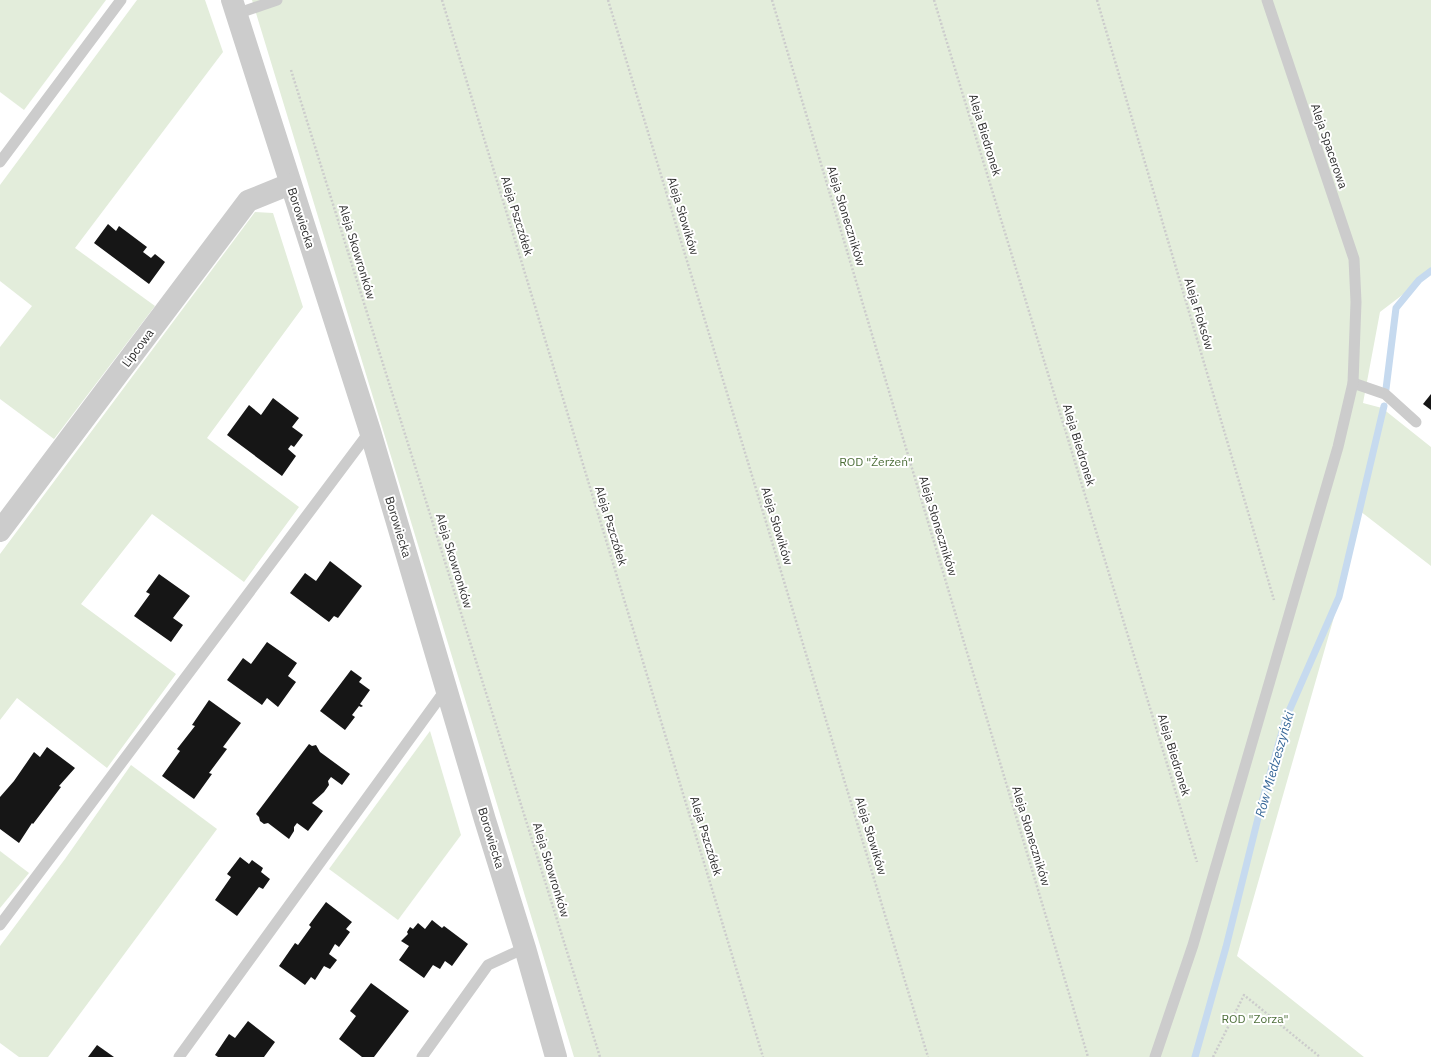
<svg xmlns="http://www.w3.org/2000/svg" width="1431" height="1057" viewBox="0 0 1431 1057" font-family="'IBM Plex Sans',sans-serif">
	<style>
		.green { fill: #e3eddb }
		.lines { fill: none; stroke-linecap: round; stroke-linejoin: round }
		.stream { stroke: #c6daef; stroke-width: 7 }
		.building { fill: #161616 }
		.path { stroke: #ccc; stroke-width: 2.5; stroke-dasharray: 2 2; stroke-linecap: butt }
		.lane { stroke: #ccc; stroke-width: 11 }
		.street { stroke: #ccc; stroke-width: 22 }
		.labels { text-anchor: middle; stroke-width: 4; stroke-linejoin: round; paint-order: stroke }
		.street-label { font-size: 12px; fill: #2f2f2f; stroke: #fff }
		.park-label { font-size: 12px; fill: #4c6e38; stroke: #fff }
		.water-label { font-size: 13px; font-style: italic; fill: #366798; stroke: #fff }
	</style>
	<rect width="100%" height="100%" fill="#fff"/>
	<g class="green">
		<polygon points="0,0 106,0 24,110 0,92"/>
		<polygon points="137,0 205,0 223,52 75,248 155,306 54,439 0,399 0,347 32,306 0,281 0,185"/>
		<polygon points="252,0 1431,0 1431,273 1380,312 1363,403 1382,408 1431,447 1431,566 1360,511 1352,554 1237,956 1364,1057 574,1057"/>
		<polygon points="255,212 273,213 303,307 207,438 299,507 244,582 152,514 81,604 176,674 107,768 17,698 0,720 0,554"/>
		<polygon points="430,731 461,835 398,920 329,869"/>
		<polygon points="131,765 217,829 48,1057 19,1057 0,1043 0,946 65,859"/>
		<polygon points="0,851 29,873 0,908"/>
	</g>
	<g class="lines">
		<g class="stream">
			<polyline points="1386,389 1396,308 1419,280 1431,271"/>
			<polyline points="1195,1057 1226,947 1262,802 1286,718 1339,597 1384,406"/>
		</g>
	</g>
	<g class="building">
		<polygon points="108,224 116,231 119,226 147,247 143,252 151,258 155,254 165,262 149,284 94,243"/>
		<polygon points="1431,394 1431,410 1423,404"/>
		<polygon points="273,398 299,418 292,427 303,435 294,447 291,445 288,449 296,456 282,476 227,435 249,405 261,415"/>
		<polygon points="330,561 362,586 338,618 334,616 329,622 290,593 305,573 316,581"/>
		<polygon points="159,574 190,596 173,618 183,625 171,642 134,616 150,594 146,592"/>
		<polygon points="267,642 297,663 288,676 296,682 278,707 267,698 262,705 227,680 243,658 251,664"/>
		<polygon points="351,670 362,678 359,682 370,690 360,704 363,706 361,707 359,706 352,715 355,717 345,730 320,711"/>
		<polygon points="209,700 241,723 223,747 227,749 209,773 212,774 194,799 162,776 180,751 177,749 195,726 192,725"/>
		<polygon points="309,744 312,746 316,745 320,752 350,774 342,785 331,777 328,781 329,785 324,792 312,803 323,811 308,831 297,823 294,827 294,831 289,839 268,823 264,824 260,821 259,817 256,814"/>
		<polygon points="47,747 75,768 59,786 61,787 33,824 32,823 19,843 0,829 0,797 14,781 34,752 40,757"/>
		<polygon points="240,857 249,864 252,860 263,868 261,872 270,879 263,889 259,887 237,916 215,900 231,877 227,874"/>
		<polygon points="326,902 352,922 346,929 350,932 339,947 335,944 329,954 337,960 330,969 324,966 315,980 311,977 305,985 279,966 295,943 298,945 311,927 309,925"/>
		<polygon points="432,920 442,928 444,926 468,944 452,966 445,961 440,969 433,965 424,978 399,960 409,946 401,941 408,934 407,932 410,927 413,929 418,923 425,929"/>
		<polygon points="371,983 409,1011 374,1057 362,1057 339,1039 356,1016 350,1011"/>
		<polygon points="248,1021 275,1042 264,1057 218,1057 215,1055 229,1034 235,1038"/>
		<polygon points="97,1045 114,1057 88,1057"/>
	</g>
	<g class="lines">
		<g class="path">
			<polyline points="442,0 763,1057"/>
			<polyline points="608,0 928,1057"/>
			<polyline points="772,0 1088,1057"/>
			<polyline points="934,0 1197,862"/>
			<polyline points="1097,0 1274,600"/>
			<polyline points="291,70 600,1057"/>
			<polyline points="1213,1057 1244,995 1320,1057"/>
		</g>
		<g class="lane">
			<polyline points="236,14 277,0"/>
			<polyline points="0,162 121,0"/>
			<polyline points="1353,383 1385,394 1416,422"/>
			<polyline points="0,925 370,431"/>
			<polyline points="179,1057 446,689"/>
			<polyline points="422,1057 488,965 525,948"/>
			<polyline points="1155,1057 1193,945 1338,447 1353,383 1356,302 1354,259 1267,0"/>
		</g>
		<g class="street">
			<polyline points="232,0 370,431 485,820 525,948 556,1057"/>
			<polyline points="0,531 248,201 290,184"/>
		</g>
	</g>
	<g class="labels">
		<g class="street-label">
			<text transform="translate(985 135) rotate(73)" y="4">Aleja Biedronek</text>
			<text transform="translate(1329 146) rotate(71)" y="4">Aleja Spacerowa</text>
			<text transform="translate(517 216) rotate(73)" y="4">Aleja Pszczółek</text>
			<text transform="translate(683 216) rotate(73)" y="4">Aleja Słowików</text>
			<text transform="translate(846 216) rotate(73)" y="4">Aleja Słoneczników</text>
			<text transform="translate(301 218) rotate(72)" y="4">Borowiecka</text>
			<text transform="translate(357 252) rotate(73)" y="4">Aleja Skowronków</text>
			<text transform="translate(1199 314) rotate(73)" y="4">Aleja Floksów</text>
			<text transform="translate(138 348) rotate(-53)" y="4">Lipcowa</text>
			<text transform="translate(1079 445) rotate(73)" y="4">Aleja Biedronek</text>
			<text transform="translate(611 526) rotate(73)" y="4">Aleja Pszczółek</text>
			<text transform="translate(777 526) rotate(73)" y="4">Aleja Słowików</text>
			<text transform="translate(938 526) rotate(73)" y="4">Aleja Słoneczników</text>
			<text transform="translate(398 527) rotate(73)" y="4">Borowiecka</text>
			<text transform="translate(454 561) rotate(73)" y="4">Aleja Skowronków</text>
			<text transform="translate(1174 755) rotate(73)" y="4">Aleja Biedronek</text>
			<text transform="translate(706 836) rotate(73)" y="4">Aleja Pszczółek</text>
			<text transform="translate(871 836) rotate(73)" y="4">Aleja Słowików</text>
			<text transform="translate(1031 836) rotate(73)" y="4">Aleja Słoneczników</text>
			<text transform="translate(491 838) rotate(73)" y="4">Borowiecka</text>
			<text transform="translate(551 870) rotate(73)" y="4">Aleja Skowronków</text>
		</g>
		<g class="park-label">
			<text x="876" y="466">ROD "Żerżeń"</text>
			<text x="1255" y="1023">ROD "Zorza"</text>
		</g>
		<g class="water-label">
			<text transform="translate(1274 764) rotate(-74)" y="5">Rów Miedzeszyński</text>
		</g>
	</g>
</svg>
